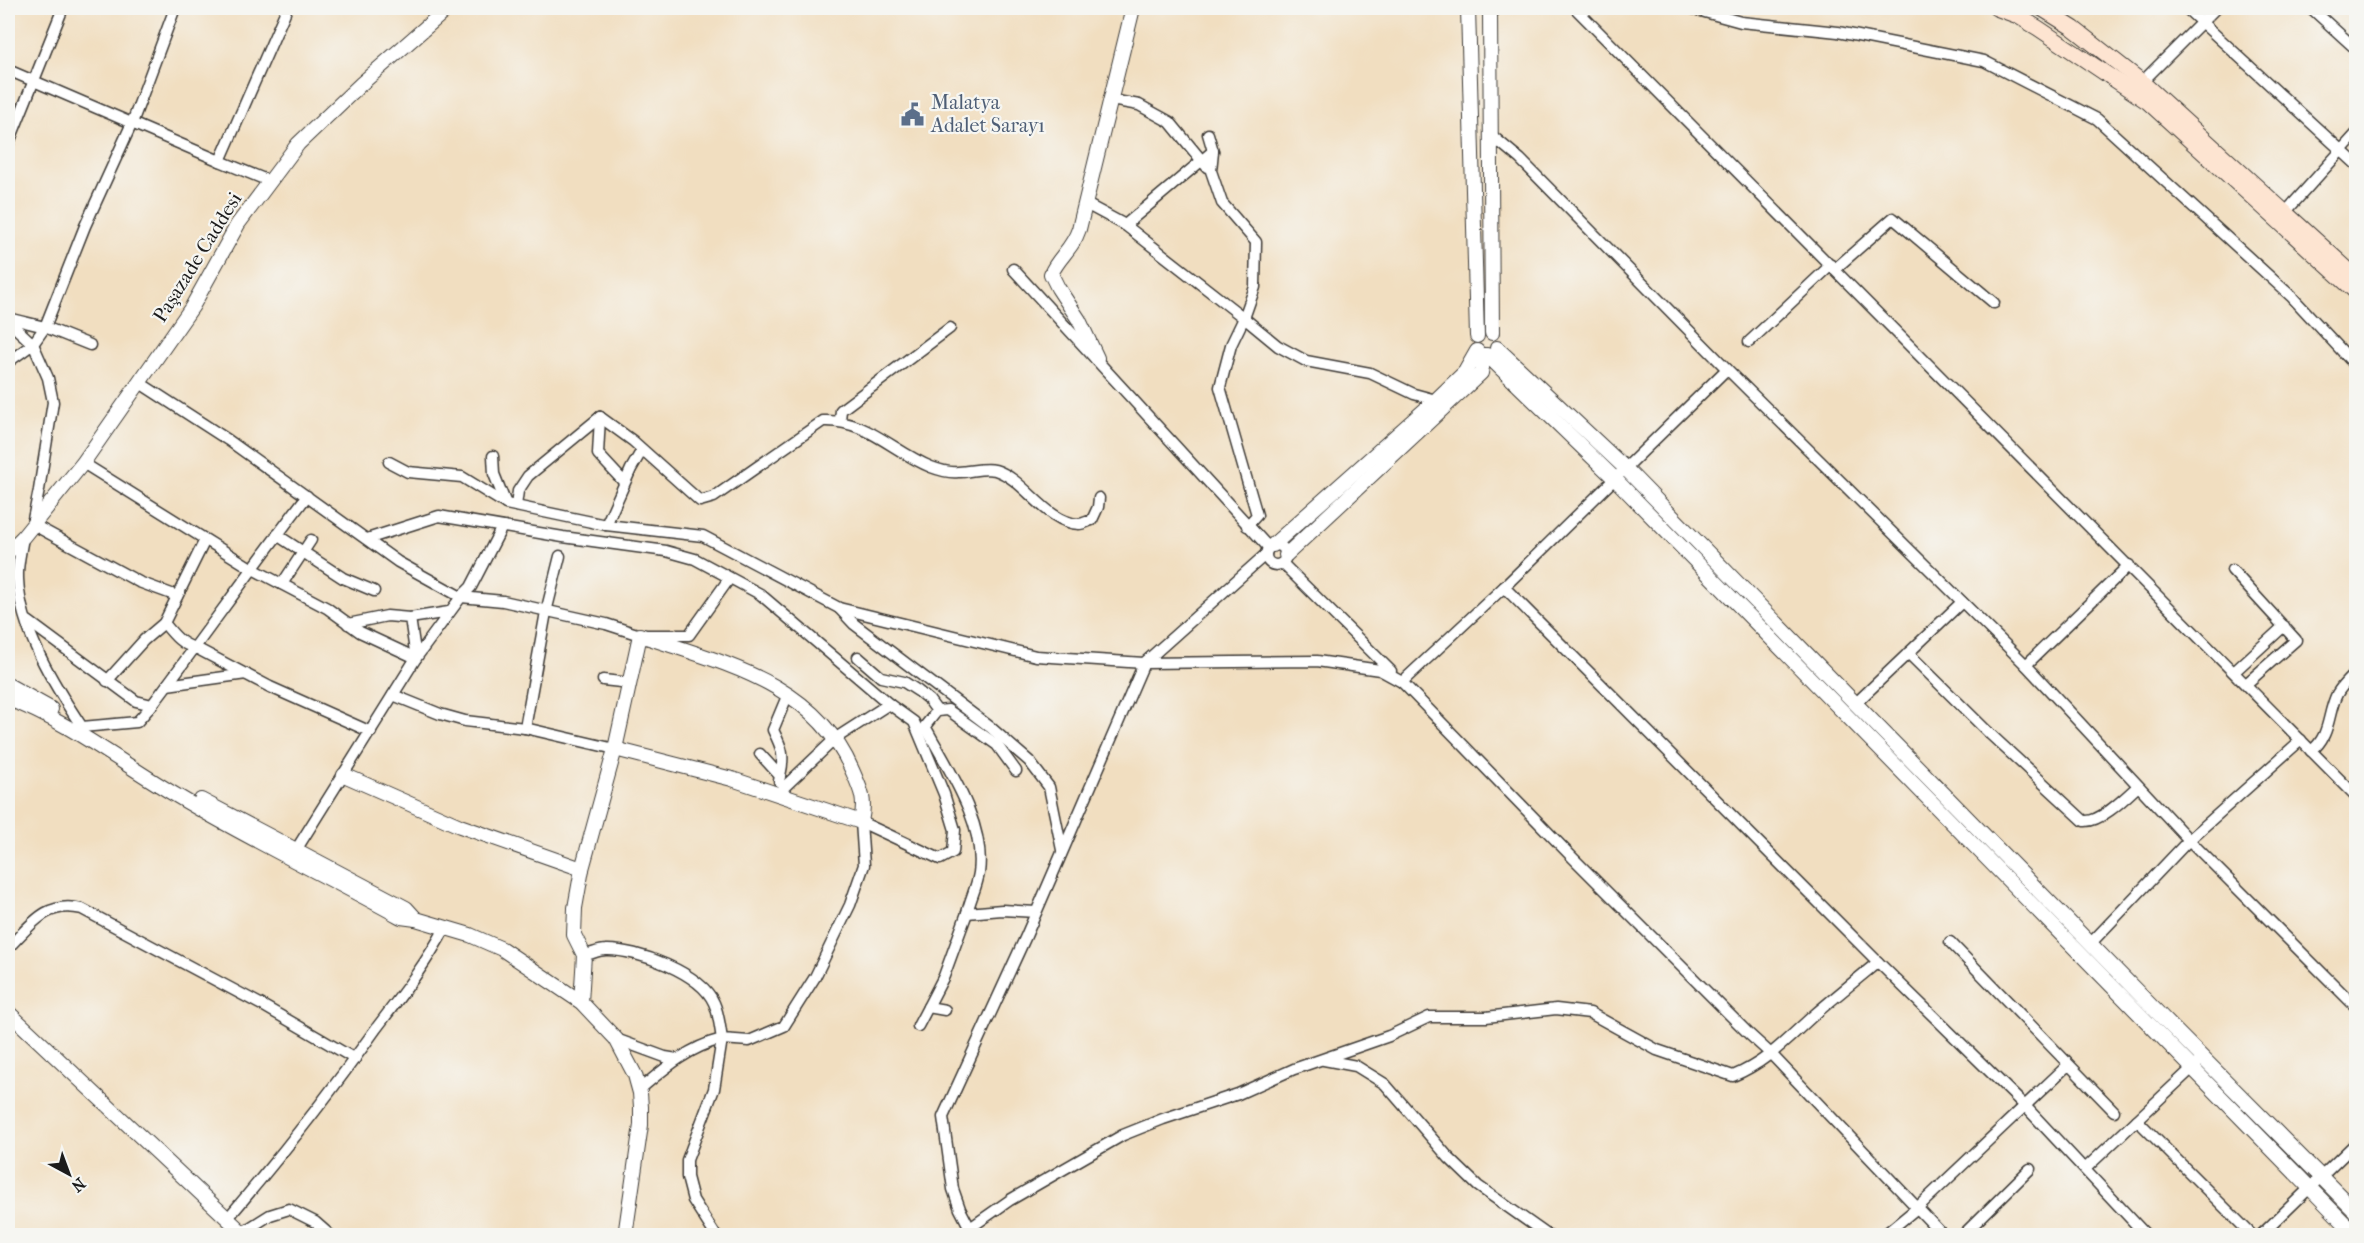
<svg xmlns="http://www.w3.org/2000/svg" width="2364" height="1243" viewBox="0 0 2364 1243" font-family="'IM FELL French Canon',serif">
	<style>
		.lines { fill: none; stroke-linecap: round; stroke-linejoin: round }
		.minor-casing { stroke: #3c3935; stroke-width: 13 }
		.tertiary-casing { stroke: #3c3935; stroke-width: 16 }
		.secondary-casing { stroke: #3c3935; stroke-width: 17 }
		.minor { stroke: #fff; stroke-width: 10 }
		.tertiary { stroke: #fff; stroke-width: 14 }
		.secondary { stroke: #fde4d1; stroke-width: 15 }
		.labels { text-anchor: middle; stroke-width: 4.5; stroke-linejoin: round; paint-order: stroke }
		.service-label { font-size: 20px; fill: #4e5e75; stroke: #f6f6f2; text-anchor: start }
		.street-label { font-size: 20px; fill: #1c1c1c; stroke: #f6f6f2 }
	</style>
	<rect width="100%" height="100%" fill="#f6f6f2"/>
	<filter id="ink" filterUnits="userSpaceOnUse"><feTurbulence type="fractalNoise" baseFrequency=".0167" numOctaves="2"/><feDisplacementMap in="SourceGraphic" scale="12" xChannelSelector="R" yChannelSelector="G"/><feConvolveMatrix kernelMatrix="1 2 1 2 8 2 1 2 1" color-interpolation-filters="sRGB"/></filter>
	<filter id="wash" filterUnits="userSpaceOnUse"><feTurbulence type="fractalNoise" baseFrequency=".008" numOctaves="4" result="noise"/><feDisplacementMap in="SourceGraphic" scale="24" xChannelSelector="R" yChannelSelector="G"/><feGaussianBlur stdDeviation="1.35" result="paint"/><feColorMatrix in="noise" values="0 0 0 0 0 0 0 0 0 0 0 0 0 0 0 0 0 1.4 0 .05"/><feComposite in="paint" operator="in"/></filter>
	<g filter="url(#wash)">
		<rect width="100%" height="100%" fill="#f1dec0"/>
	</g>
	<g filter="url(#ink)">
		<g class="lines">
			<defs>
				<g id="minor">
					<polyline points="1575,8 2356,796"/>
					<polyline points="1690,8 1741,22 1838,32 1984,61 2097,119 2292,297 2356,366"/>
					<polyline points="2186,8 2356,164"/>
					<polyline points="2311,8 2356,49"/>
					<polyline points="8,70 220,161 287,8"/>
					<polyline points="2142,82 2216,8"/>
					<polyline points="1111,100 1139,105 1170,122 1207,167"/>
					<polyline points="1208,134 1213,151 1211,171 1222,203 1256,242 1255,287 1244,318 1278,346 1306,361 1370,373 1414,394 1436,400"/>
					<polyline points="1490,134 1520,159 1727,369"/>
					<polyline points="8,145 63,8"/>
					<polyline points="220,161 269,181"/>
					<polyline points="1086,204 1125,225 1213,151"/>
					<polyline points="2282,216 2356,134"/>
					<polyline points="1125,225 1244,318 1231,345 1220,387 1257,515 1247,526"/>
					<polyline points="1013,269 1269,548"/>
					<polyline points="1835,269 1893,218 1994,303"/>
					<polyline points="8,318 45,327 90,345"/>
					<polyline points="8,321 33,344 48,378 53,402 39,490 32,524 139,582 177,596"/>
					<polyline points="1749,342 1831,265"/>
					<polyline points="8,362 33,344 45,327 85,226 132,123 175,8"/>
					<polyline points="140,383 228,440 398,562 461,597 503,601 606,624 640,635 689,635 729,579"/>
					<path d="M600,417L633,441L700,501L714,497L823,421C867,419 893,452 931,467C939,470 950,473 958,472C970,472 984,467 995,470C1025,479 1046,523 1079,524C1083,524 1088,521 1092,520L1098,507L1099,498"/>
					<polyline points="600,417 598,454 624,482"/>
					<polyline points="840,420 841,410 950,328"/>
					<polyline points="493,456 494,474 506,504"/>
					<polyline points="389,462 408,472 462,477 506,504 606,525 703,536 839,608 1036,656 1144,663 1317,661 1380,670 1402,682"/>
					<polyline points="83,463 251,568 327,608 360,632 416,658"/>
					<polyline points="516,506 518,491 528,476 600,417"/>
					<polyline points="606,525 631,469 642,450"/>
					<polyline points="277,535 343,578 374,591"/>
					<path d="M23,537C21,551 17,565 18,579C20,630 54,685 82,727L137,722L152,705"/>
					<polyline points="367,539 439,516 563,537 666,551 695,559 760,594 889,704 836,738 778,793"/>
					<circle cx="1276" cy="555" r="10"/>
					<polyline points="1282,563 1391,671"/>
					<polyline points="2232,570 2296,640 2246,684"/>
					<polyline points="282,584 311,540"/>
					<polyline points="1504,587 1878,962 2026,1107 2147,1236"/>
					<polyline points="839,608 854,624 990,727 1029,761 1049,787 1062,850"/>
					<polyline points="410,618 449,612"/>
					<path d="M28,621L136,701L152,705C204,636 254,565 307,496"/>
					<path d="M164,623C173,634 181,645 196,648L270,687L371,732"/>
					<polyline points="348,624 387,616 410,618 416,658"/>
					<path d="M1908,653L1990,734L2084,821C2100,823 2126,797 2138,786"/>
					<polyline points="858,657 881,677 904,682 918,691 929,700 937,711"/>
					<polyline points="2026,665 2129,565"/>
					<polyline points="2234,672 2284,626"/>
					<polyline points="603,680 630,683"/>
					<polyline points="107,681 144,640 164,623 205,540"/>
					<polyline points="167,685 246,674"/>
					<polyline points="393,695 440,714 465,721 525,728 615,749"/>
					<polyline points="1856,703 1962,602"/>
					<polyline points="525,728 546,612 560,556"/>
					<path d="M2311,751C2331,736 2327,714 2337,694C2342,685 2349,679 2356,672"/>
					<polyline points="760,754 780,776 779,781"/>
					<path d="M1016,771L997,745L948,710L937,711L925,726C948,769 986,823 979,873C977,886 970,900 967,913L1002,910L1036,912"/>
					<path d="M780,776C785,755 782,748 773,730L788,694"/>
					<polyline points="861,822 940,859 953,852 955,830 944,794 914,722 889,704"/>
					<polyline points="296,850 416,658 461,597 471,587 502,527"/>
					<polyline points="1950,942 2114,1111"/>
					<polyline points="2091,943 2189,840 2301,740"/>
					<path d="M8,948C31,925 46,900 82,909L262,1005L355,1059"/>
					<path d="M584,955C591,954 599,950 606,950C637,949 701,973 714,1003C719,1014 720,1028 722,1039L749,1041L784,1026L815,977L850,905L864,865L861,822"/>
					<polyline points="945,1010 928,1007 944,976 967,913"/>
					<polyline points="918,1026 928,1007"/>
					<polyline points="616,1039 665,1057 677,1059"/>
					<polyline points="1324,1060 1356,1066 1385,1084 1449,1158 1478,1186 1549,1236"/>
					<path d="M639,1090C665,1068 689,1047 722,1039L714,1089L687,1160V1177L693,1200L716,1236"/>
					<polyline points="2137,1120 2253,1236"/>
					<polyline points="2086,1168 2203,1058"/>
					<path d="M228,1218C280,1157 329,1095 375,1030C400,997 426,964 445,928"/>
					<path d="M970,1228L1010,1200L1123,1135L1163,1119L1238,1094L1294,1069L1389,1036L1429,1017H1486L1556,1009L1590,1013L1657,1050L1733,1076C1767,1062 1787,1039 1814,1015C1835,997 1856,980 1878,962"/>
					<polyline points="243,1232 270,1215 289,1209 315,1222 331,1236"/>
					<polyline points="974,1236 960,1209 953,1189 943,1117 1026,936 1144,663 1266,554"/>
					<polyline points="1883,1236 1917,1208 2068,1065"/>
					<polyline points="1944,1236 1772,1055 1749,1034 1574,859 1402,682 1504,587 1727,369 2026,665 2189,840 2356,1007"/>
					<polyline points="1962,1236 2030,1169"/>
					<polyline points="2260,1236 2356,1143"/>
				</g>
				<g id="tertiary">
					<polyline points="1468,8 1477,336"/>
					<polyline points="1490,8 1492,333"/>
					<polyline points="1497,348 1625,468 2163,1018 2356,1212"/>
					<polyline points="1487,355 1614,478 2356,1235"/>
					<path d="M1097,358L1079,320L1058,288L1051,274C1059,256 1072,250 1079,229L1133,8"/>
					<polyline points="1273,545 1436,400 1465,372 1477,351"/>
					<polyline points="8,552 23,537 83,463 192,307 238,224 298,144 361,84 448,8"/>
					<polyline points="1286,555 1481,373 1484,355"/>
					<polyline points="8,685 51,709"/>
					<path d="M8,699C69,721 122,764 179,797C251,840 327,876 401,917L416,919L470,935L502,949L581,1002L616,1039L635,1075L640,1093L641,1107V1125L625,1236"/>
					<polyline points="344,775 460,826 582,869"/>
					<polyline points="201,800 406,908 416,919"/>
					<path d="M581,1002L584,955L574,935L575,908L582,869L615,749L640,635C722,663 814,682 852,770C861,790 866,799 861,822L732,779L615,749"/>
					<polyline points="8,1012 246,1236"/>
				</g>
				<g id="secondary">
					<polyline points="1996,8 2018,16 2038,28 2148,102 2356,292"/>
					<polyline points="2041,8 2073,28 2142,82 2356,277"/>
				</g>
			</defs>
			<use href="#minor" class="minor-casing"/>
			<use href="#tertiary" class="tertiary-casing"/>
			<use href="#secondary" class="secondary-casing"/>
			<use href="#minor" class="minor"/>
			<use href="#tertiary" class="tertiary"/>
			<use href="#secondary" class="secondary"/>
		</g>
	</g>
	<defs>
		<symbol id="civic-bare" viewBox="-9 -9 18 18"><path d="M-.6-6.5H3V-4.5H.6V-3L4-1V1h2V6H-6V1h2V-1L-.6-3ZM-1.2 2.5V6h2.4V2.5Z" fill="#5c6f8a" stroke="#f6f6f2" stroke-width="2.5" paint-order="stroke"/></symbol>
	</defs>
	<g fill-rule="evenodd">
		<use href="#civic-bare" x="896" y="98" width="33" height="33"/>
	</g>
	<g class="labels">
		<g class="service-label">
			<text x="931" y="109">Malatya<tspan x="931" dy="23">Adalet Sarayı</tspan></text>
		</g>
		<g class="street-label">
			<text transform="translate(197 257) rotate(-58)" y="7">Paşazade Caddesi</text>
		</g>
	</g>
	<rect width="2364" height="1243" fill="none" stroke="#f6f6f2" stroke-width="30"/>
	<g transform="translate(69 1174) rotate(139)" stroke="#f6f6f2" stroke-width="4.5" paint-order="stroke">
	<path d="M0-4.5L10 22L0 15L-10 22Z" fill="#1c1c1c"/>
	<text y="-9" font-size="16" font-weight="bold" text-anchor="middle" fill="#1c1c1c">N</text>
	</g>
</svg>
